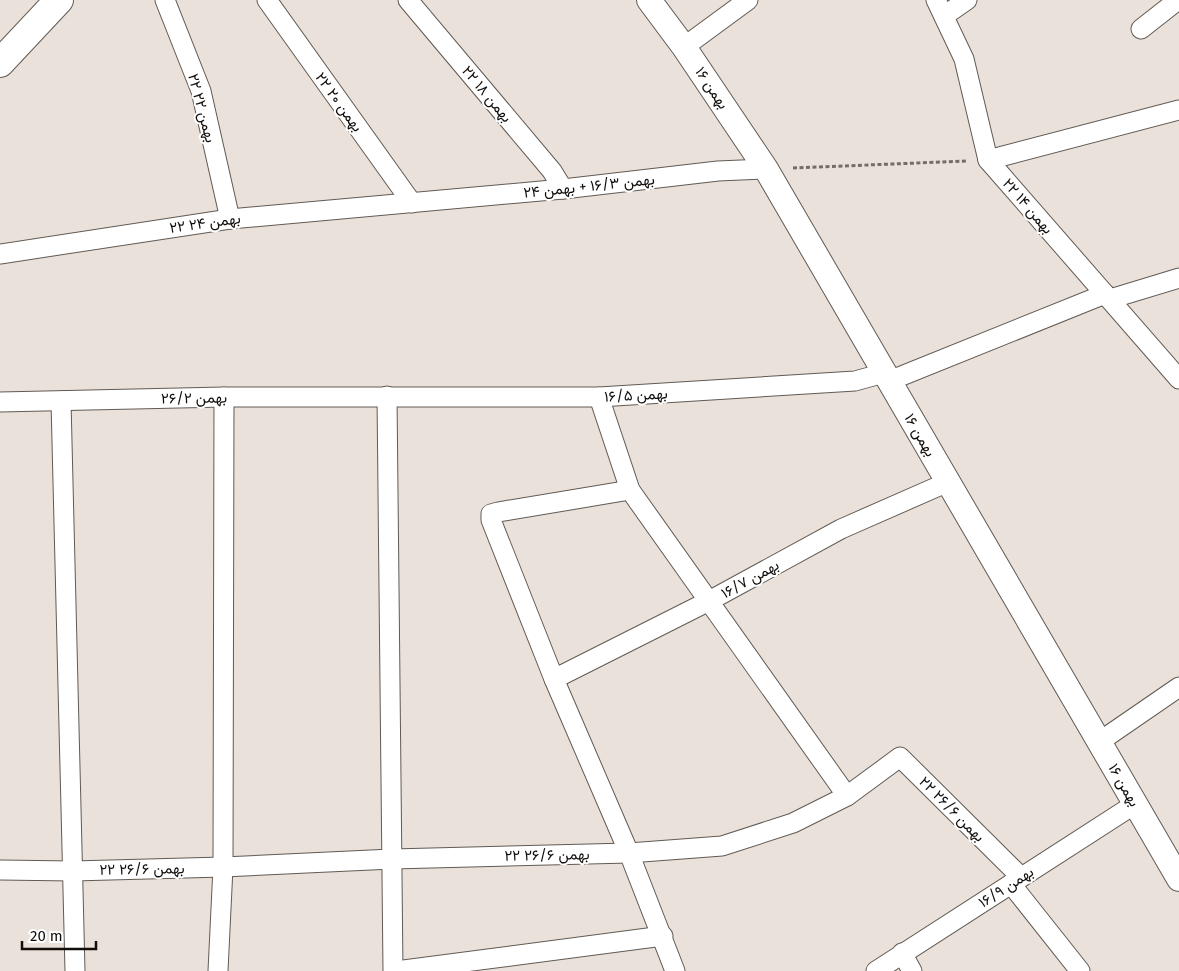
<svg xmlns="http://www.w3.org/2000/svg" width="1179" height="971" viewBox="0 0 1179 971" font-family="'Fira Sans',Vazirmatn,sans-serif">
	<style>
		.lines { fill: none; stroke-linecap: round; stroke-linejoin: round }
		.minor-casing { stroke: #615a54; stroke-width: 21 }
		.tertiary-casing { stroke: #615a54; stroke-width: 26 }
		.primary-casing { stroke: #615a54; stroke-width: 30 }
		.path { stroke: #736d69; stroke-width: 3; stroke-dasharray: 4 2.5; stroke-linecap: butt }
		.minor { stroke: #fff; stroke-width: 19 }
		.tertiary { stroke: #fff; stroke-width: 24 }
		.primary { stroke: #fff; stroke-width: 28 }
		.labels { text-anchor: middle; stroke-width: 4; stroke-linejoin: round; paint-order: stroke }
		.street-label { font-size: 15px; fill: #100d0b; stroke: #fff }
	</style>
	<rect width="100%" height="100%" fill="#eae1da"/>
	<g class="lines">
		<defs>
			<g id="minor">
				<polyline points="165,0 201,91 230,219"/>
				<polyline points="267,0 412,203"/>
				<polyline points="408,0 552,171 563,189"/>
				<polyline points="936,0 964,59 988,160 1179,379"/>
				<polyline points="944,16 967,0"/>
				<polyline points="1141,29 1178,0"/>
				<polyline points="684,47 748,0"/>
				<polyline points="988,160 1179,110"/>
				<polyline points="0,254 230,219 563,189 718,171 766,169"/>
				<polyline points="1110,299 1179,278"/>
				<polyline points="889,381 1105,294"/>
				<polyline points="387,396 393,971"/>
				<polyline points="599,397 630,490 847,796"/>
				<polyline points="61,401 75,971"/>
				<polyline points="0,402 224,397 599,397 855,381 884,373"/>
				<polyline points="630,490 498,512 491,514 491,520 554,679 629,853 675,971"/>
				<polyline points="554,679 709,601 841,529 948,482"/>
				<polyline points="1099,742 1179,687"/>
				<polyline points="0,870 73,871 223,867 392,859 629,853 722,846 793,823 847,796 900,757 1021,877"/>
				<polyline points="1011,884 1080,971"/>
				<polyline points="902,953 912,971"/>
				<polyline points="218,971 223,867 224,397"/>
				<polyline points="396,971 663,936"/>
				<polyline points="876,971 1135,804"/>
			</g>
			<polyline id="tertiary" points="649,0 684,47 766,169 1179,879"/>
			<polyline id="primary" points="0,63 59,0"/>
		</defs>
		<use href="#minor" class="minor-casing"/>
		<use href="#tertiary" class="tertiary-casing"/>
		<use href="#primary" class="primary-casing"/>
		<polyline class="path" points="793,168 967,161"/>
		<use href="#minor" class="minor"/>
		<use href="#tertiary" class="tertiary"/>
		<use href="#primary" class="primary"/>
	</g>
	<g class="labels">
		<g class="street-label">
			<text transform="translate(712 88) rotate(56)" y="5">بهمن ۱۶</text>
			<text transform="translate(487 94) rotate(50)" y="5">۲۲ بهمن ۱۸</text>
			<text transform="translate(339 102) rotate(54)" y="5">۲۲ بهمن ۲۰</text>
			<text transform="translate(202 108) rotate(75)" y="5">۲۲ بهمن ۲۲</text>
			<text transform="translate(589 186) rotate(-6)" y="5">بهمن ۱۶/۳ + بهمن ۲۴</text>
			<text transform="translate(1028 206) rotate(49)" y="5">۲۲ بهمن ۱۴</text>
			<text transform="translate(205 223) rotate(-8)" y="5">۲۲ بهمن ۲۴</text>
			<text transform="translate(636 395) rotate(-3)" y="5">بهمن ۱۶/۵</text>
			<text transform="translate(194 398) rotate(-1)" y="5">بهمن ۲۶/۲</text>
			<text transform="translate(920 435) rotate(60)" y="5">بهمن ۱۶</text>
			<text transform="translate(750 579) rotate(-29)" y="5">بهمن ۱۶/۷</text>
			<text transform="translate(1124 785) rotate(60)" y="5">بهمن ۱۶</text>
			<text transform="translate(952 809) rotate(45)" y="5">۲۲ بهمن ۲۶/۶</text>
			<text transform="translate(547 855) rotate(-1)" y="5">۲۲ بهمن ۲۶/۶</text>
			<text transform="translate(142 869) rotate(-1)" y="5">۲۲ بهمن ۲۶/۶</text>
			<text transform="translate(1006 887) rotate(-33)" y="5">بهمن ۱۶/۹</text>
		</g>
	</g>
	<path d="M22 941v8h74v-8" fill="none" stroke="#100d0b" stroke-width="2.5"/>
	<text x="30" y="941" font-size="15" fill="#100d0b" stroke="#ffffff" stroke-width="4" paint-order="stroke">20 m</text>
</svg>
